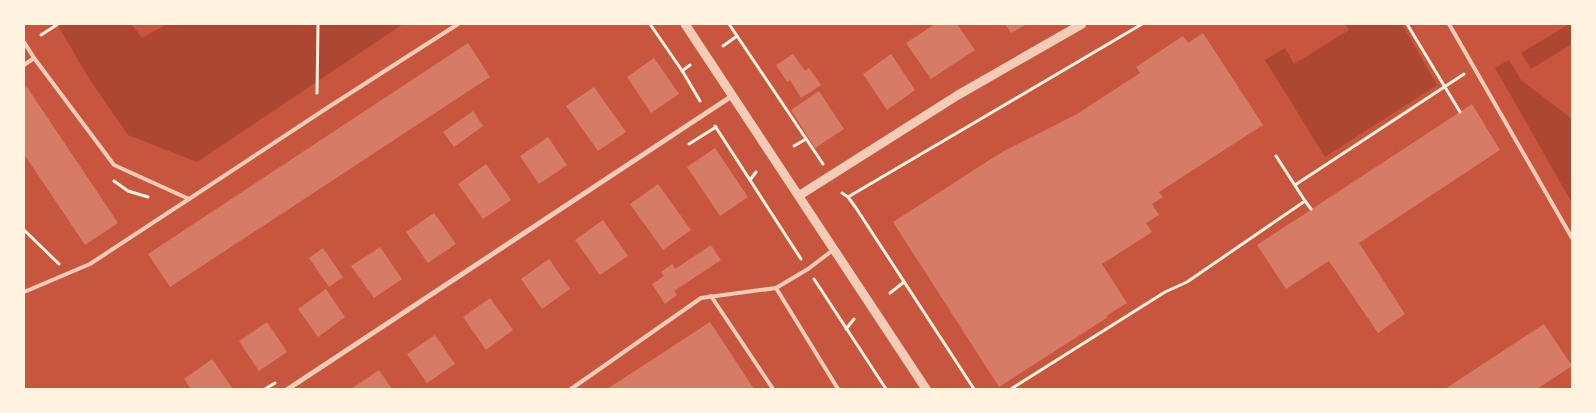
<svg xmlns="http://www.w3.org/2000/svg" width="1596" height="413" viewBox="0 0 1596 413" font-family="'Fira Sans Condensed',sans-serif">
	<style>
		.green { fill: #ae4732 }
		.building { fill: #d67c66 }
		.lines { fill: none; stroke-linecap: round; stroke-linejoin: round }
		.path { stroke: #fff3e0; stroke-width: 3 }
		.service { stroke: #f1ccb7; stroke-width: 4 }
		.minor { stroke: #f1ccb7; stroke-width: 5 }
		.tertiary { stroke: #f1ccb7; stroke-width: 9 }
	</style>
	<rect width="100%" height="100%" fill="#c8553d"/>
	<g class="green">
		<polygon points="57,24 131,24 142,38 167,24 403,24 197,162 128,135 90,80"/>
		<polygon points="1345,24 1402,24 1437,85 1325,157 1265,60 1285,48 1294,64 1349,30"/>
		<polygon points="1569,24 1572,24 1572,44 1531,69 1521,53"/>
		<polygon points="1509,60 1521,80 1572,119 1572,203 1495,68"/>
	</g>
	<g class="building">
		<polygon points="935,24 957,24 975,50 931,79 906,43"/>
		<polygon points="1005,24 1027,24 1011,33"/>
		<polygon points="1203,33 1263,125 1159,192 1163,197 1152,204 1159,215 1146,223 1152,232 1102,264 1127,303 1106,316 1108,317 999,387 893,222 1002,152 1077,114 1140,73 1136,67 1183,36 1188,43"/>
		<polygon points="468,43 490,77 170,287 148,254"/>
		<polygon points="793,54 805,71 809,68 821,85 801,98 790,80 787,82 776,65"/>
		<polygon points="891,54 915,90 887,110 863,74"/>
		<polygon points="654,58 679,94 651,113 627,77"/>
		<polygon points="27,87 118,223 85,245 24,154 24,89"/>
		<polygon points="594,87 626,132 598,151 566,106"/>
		<polygon points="819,91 844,129 815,148 791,110"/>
		<polygon points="1472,104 1500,150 1359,243 1405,314 1378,333 1329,261 1286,289 1257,245"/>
		<polygon points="473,111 483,126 454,147 443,132"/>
		<polygon points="548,137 567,165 539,184 520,156"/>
		<polygon points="715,148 748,197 720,216 687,167"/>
		<polygon points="486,164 511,200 483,219 458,184"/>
		<polygon points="658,184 691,230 663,250 630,204"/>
		<polygon points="434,213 456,244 428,263 406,232"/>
		<polygon points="603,220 628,256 600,275 575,240"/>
		<polygon points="711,245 721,260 674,291 677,295 665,304 652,284 664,276 661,272 672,264 675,269"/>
		<polygon points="380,247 402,279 374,298 351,266"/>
		<polygon points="323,248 343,277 329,287 309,258"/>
		<polygon points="549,259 570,289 542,309 521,279"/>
		<polygon points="326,289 345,317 318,337 298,309"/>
		<polygon points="490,298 513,330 486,350 463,317"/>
		<polygon points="267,322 287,352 259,371 239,341"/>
		<polygon points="710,322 754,389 607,389"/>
		<polygon points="1544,324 1572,366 1537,389 1445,389"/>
		<polygon points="435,335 455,364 427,383 407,354"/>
		<polygon points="212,359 233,389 191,389 184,379"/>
		<polygon points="379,370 392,389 351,389"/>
	</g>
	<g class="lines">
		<g class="path">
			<polyline points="650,24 683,72 700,101"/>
			<polyline points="729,24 823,164"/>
			<polyline points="1407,24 1460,112"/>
			<polyline points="41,35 58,24"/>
			<polyline points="723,46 737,36"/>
			<polyline points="682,71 690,65"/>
			<polyline points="317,93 318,24"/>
			<polyline points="715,126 801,259"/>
			<polyline points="689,144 716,127"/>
			<polyline points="794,146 806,139"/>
			<polyline points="750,180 756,172"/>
			<polyline points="114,181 128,191 148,197"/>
			<polyline points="1295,185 1464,74"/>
			<polyline points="842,193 848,197 856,208 974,389"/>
			<polyline points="848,197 1142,24"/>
			<polyline points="1305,201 1311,209"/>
			<polyline points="24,230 59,264"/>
			<polyline points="814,279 886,389"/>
			<polyline points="890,293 904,282"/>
			<polyline points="846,329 854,319"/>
			<polyline points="265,389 275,383"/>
			<polyline points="1011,389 1165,292 1187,282 1305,201 1276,156"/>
		</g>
		<g class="service">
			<polyline points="1449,24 1572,238"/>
			<polyline points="24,42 34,58 114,165 189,199 327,108 458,24"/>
			<polyline points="24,65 34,58"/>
			<polyline points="776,288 838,389"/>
			<polyline points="24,292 90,264 189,199"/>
			<polyline points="711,296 773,389"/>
			<polyline points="571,389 701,298 776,288 808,269 833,250"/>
		</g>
		<polyline class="minor" points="288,389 732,96"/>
		<g class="tertiary">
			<polyline points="685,24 926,389"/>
			<polyline points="800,195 958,95 1082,24"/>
		</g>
	</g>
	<rect width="1596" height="413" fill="none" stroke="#fff3e0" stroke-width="50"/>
</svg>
